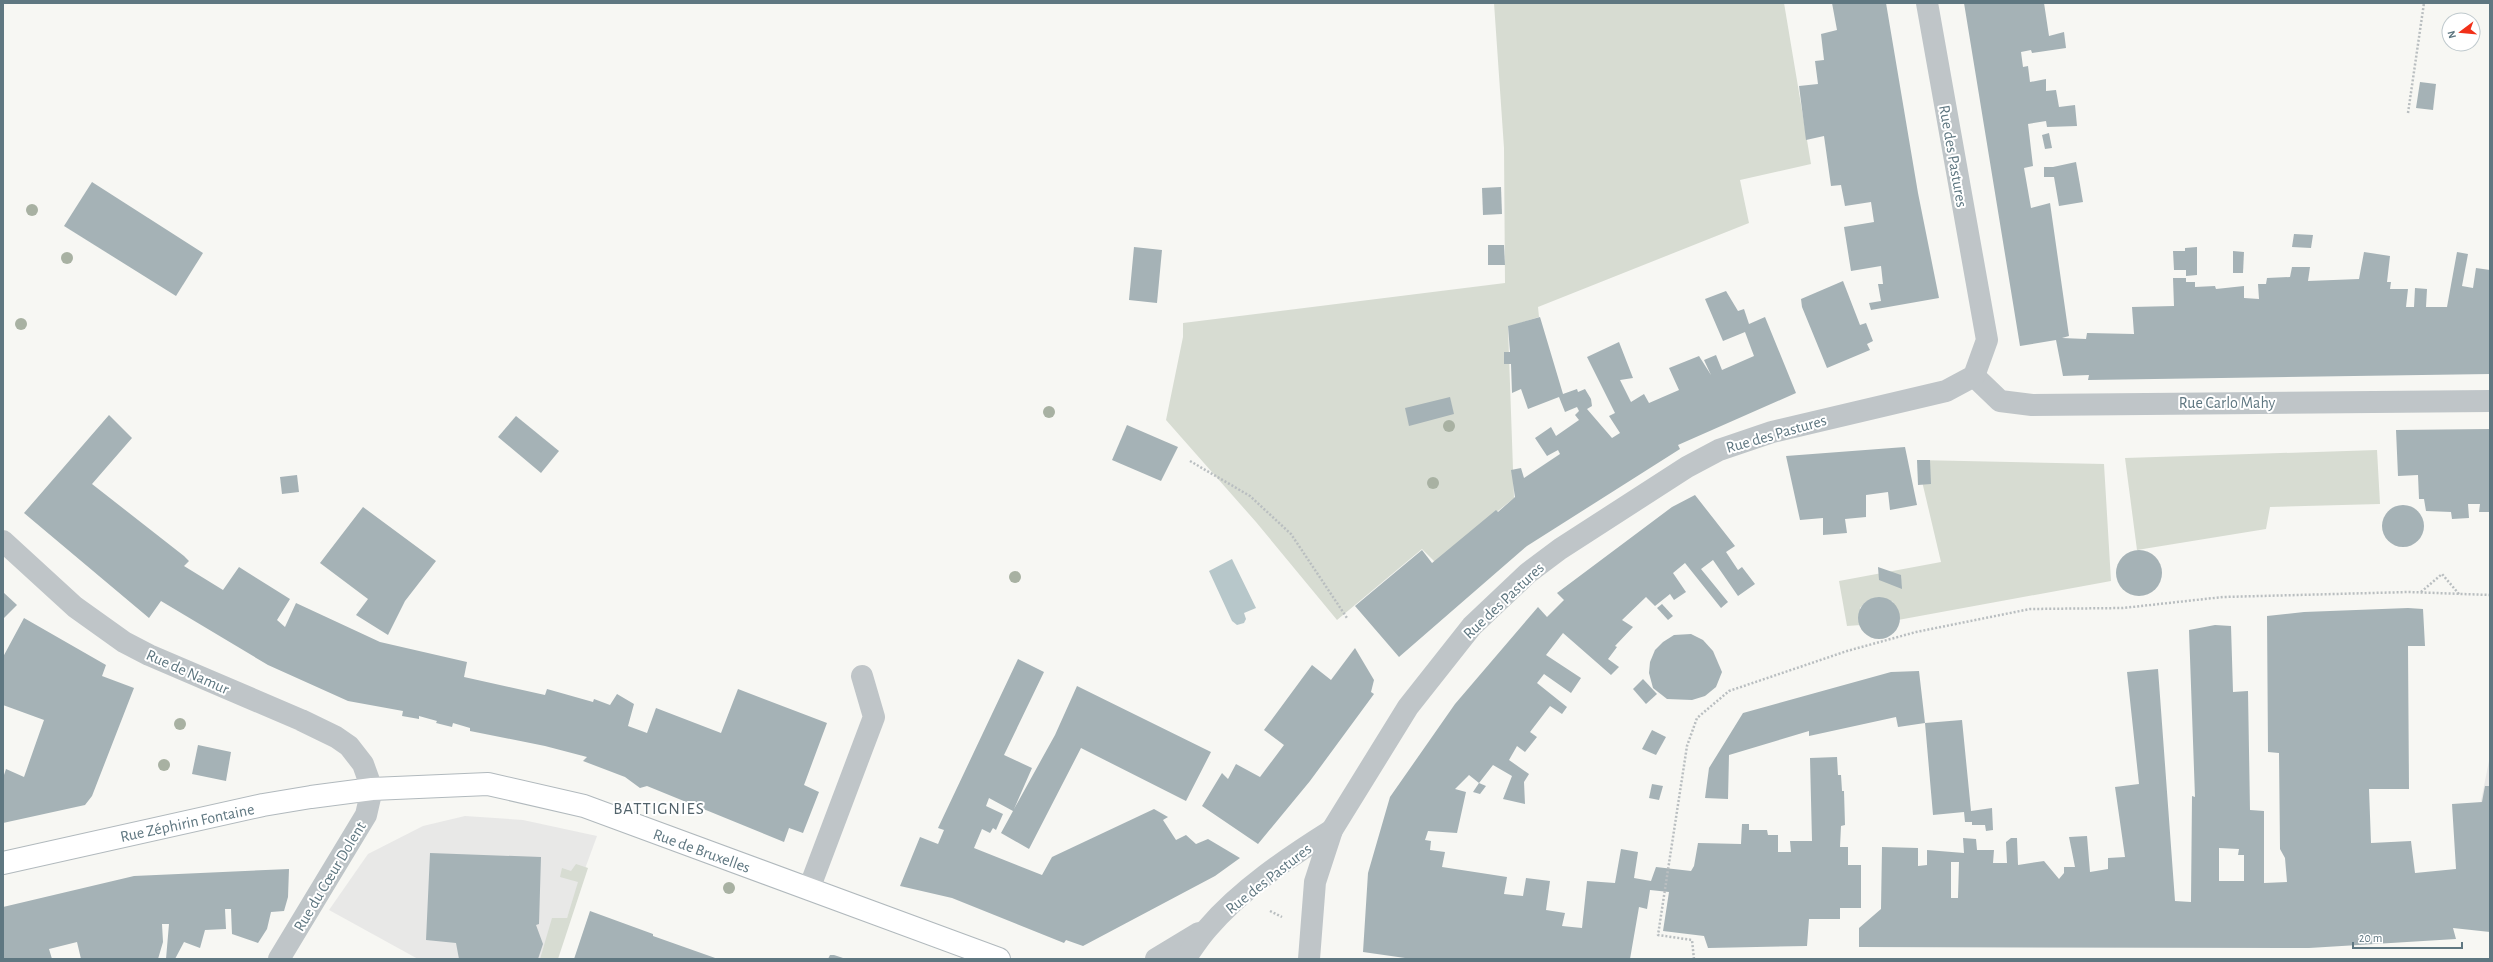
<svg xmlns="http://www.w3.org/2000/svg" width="2493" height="962" viewBox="0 0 2493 962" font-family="'Alegreya Sans',sans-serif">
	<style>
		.built { fill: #e8e8e7 }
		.green { fill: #d7dcd2 }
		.water { fill: #b7c7ca }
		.building { fill: #a5b2b6; fill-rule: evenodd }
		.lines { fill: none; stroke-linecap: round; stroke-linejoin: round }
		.secondary-casing { stroke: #b1b9bd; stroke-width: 24 }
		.path { stroke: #b9bec0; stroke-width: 2.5; stroke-dasharray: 2 2; stroke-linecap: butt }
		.lane { stroke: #bfc5c8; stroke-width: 22 }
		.street { stroke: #bfc5c8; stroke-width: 22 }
		.secondary { stroke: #fff; stroke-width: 22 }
		.tree { fill: #a8b1a2 }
		.labels { text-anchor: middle; stroke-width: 4; stroke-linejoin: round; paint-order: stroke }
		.street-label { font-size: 16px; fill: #5f7781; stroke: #fff }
		.neighbourhood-label { font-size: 17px; letter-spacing: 1px; fill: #52636b; stroke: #fff }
	</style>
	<rect width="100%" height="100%" fill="#f7f7f3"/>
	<g class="built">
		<polygon points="2490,756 2490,824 2477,821"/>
		<polygon points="465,816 523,820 597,836 552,959 418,959 329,910 368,854 423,826"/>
	</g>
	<g class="green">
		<polygon points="1494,3 1784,3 1811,164 1740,180 1749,223 1538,307 1539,317 1508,327 1514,498 1435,562 1422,549 1337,620 1256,522 1166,420 1183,337 1183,323 1505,283 1504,148"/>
		<polygon points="2377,450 2380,504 2270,507 2266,529 2137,550 2125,458"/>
		<path d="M1917,460L2104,464L2111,581L1898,620L1893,602C1879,595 1869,596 1860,608L1861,625L1847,626L1839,581L1941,562Z"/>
		<polygon points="576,864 588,868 558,959 540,959 552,918 567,918 578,882 560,877 562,868 571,871"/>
	</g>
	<polygon class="water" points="1232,559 1256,608 1244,613 1246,619 1244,623 1237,625 1232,621 1209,571"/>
	<g class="building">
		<polygon points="1832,3 1886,3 1918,193 1939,298 1871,310 1869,303 1881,301 1878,284 1883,284 1881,266 1851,271 1844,227 1874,222 1871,202 1845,206 1841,185 1831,186 1824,136 1806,140 1799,86 1818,84 1815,61 1824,60 1821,34 1837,30"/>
		<polygon points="1964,3 2044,3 2049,36 2064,32 2066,48 2032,53 2031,50 2021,52 2023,67 2028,66 2030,82 2046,79 2046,91 2056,90 2059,107 2075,105 2077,126 2047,127 2046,121 2028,124 2033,166 2024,168 2031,208 2050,203 2069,336 2062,338 2086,339 2087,333 2134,334 2132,307 2174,306 2173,278 2186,278 2186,282 2195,282 2195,287 2215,286 2216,289 2244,286 2244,298 2259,299 2258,284 2266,284 2267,278 2290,277 2292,267 2310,267 2308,281 2359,279 2364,252 2390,256 2387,282 2391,282 2390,289 2408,289 2406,307 2414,307 2415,288 2427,289 2426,307 2447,307 2457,252 2468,254 2462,286 2473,288 2476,268 2490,270 2490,374 2088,380 2089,375 2063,376 2056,340 2020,346"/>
		<polygon points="2420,82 2436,84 2433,110 2416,108"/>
		<polygon points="2049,133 2052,148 2045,149 2042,135"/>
		<polygon points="2076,162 2083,202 2059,206 2054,177 2044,177 2044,167 2053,167"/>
		<polygon points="92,182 203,253 176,296 64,226"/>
		<polygon points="1501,187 1502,214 1483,215 1482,188"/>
		<polygon points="2294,234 2313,235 2311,248 2292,247"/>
		<polygon points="1488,245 1504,245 1505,265 1488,265"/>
		<polygon points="1134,247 1162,250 1157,303 1129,300"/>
		<polygon points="2197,247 2197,275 2186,276 2186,270 2174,270 2173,251 2185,251 2185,248"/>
		<polygon points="2233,251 2244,252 2243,273 2233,273"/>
		<polygon points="1843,281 1860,325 1866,323 1873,341 1867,344 1870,350 1827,368 1802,307 1801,299"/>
		<polygon points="1726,291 1738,311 1744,309 1749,324 1765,317 1796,393 1678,445 1680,449 1527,546 1399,657 1355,606 1422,550 1432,563 1496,510 1498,512 1515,497 1511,470 1521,468 1524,478 1560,454 1558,450 1547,456 1535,438 1551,427 1556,436 1579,420 1575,415 1579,411 1577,407 1565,412 1559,397 1528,409 1521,389 1512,393 1511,364 1504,364 1504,352 1510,352 1508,326 1540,317 1563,394 1577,389 1578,392 1585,389 1591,399 1592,406 1587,409 1612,438 1620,433 1609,416 1615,413 1587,357 1619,342 1633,378 1620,380 1631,402 1644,394 1649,403 1679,390 1669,368 1699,356 1711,375 1704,360 1716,355 1722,370 1754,356 1745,332 1723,341 1705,299"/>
		<polygon points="1450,397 1454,414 1409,426 1405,408"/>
		<polygon points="109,415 132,438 92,484 184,556 189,561 184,566 223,590 239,567 290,599 277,620 285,627 296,603 380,642 467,662 464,677 545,695 547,689 593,702 594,699 610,705 617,694 634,704 628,726 647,733 656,708 721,733 738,689 827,723 804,785 819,792 803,833 789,828 784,842 647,786 640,788 625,777 583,761 587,757 545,746 470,731 470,728 453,723 452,727 436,723 437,721 419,716 419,719 402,716 403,711 348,701 268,665 161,601 149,618 24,513"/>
		<polygon points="516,416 559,451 541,473 498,437"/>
		<polygon points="1127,425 1178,447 1161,481 1112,460"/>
		<polygon points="2490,429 2490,512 2479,512 2480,504 2468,504 2469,518 2452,519 2451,512 2426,511 2424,499 2419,499 2418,475 2398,476 2396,430"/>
		<polygon points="1905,447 1917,505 1890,510 1888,492 1866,495 1866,517 1845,519 1847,533 1823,535 1823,518 1800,520 1786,456"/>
		<polygon points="1917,460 1930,460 1931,484 1918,485"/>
		<polygon points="297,475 299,492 282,494 280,477"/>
		<polygon points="1695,495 1735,546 1726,552 1738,570 1742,567 1755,584 1738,596 1713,560 1701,569 1728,602 1721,608 1685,563 1673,573 1686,592 1674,600 1670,594 1655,606 1646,597 1622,620 1633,627 1615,646 1617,647 1608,659 1619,667 1611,675 1563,633 1546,655 1581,678 1571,693 1544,674 1537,683 1567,707 1562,714 1550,706 1530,732 1537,737 1525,752 1517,746 1509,760 1529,774 1524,782 1525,804 1503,799 1512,776 1493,765 1479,783 1469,775 1455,789 1466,792 1457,833 1428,831 1425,840 1431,841 1430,850 1445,852 1442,867 1507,877 1504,894 1523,896 1526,878 1550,881 1546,910 1565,913 1562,926 1582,928 1587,881 1615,883 1621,849 1638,852 1634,878 1651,881 1656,867 1691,871 1694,866 1698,843 1741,844 1742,824 1749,824 1749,830 1767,830 1768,835 1778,835 1778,852 1791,852 1790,841 1812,841 1810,758 1837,757 1838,775 1841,775 1842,791 1844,791 1845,825 1841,826 1840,847 1848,847 1848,865 1861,865 1861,908 1840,908 1840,919 1809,919 1807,946 1708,948 1704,936 1663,931 1669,892 1650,890 1647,909 1639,907 1630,959 1412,959 1363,952 1368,873 1390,797 1455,704 1538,607 1547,617 1564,600 1557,593 1672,507"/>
		<circle cx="2403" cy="526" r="21"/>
		<polygon points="363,507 436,561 405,601 388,635 356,615 368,599 320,563"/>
		<circle cx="2139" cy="573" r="23"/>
		<polygon points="1878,567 1901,575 1902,589 1879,580"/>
		<polygon points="3,592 17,605 3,619"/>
		<circle cx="1879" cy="618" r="21"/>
		<polygon points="1662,604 1673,616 1668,620 1657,608"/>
		<path d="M2408,608L2423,609L2425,646H2408L2409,789H2369L2371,843L2411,841L2415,873L2456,869L2452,804L2482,802L2485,786H2490V932L2453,928L2456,939L2309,948L1859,947V928L1881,909L1882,847L1918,848V866L1927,865V850L1964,853L1963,838L1976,839L1977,850H1994L1993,863H2007L2006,842L2011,838H2017L2018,865L2044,861L2059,879L2064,873V867H2075L2069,837L2087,836L2090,872L2108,869V858L2125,857L2115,787L2139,784L2127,672L2158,669L2175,901L2191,902L2192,796L2195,797L2189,630L2215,625L2231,626L2233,692L2248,691L2250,810L2264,811V883L2287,882L2285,858L2280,849L2279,753L2268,752L2267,616L2304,612ZM2219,848L2239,849L2238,855H2244V881H2219ZM1951,862H1959L1958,898H1951Z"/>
		<polygon points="24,618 106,665 102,676 134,688 92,796 85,805 3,823 3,778 6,769 24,777 44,720 3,705 3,657"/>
		<polygon points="1691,634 1703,640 1713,651 1722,672 1716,687 1705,696 1692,700 1667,699 1653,688 1649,673 1650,662 1655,650 1663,642 1674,635"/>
		<polygon points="1355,648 1374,680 1371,692 1374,694 1310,781 1258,844 1202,806 1222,773 1228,779 1236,764 1260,777 1284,745 1264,730 1312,665 1331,680"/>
		<polygon points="1018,659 1044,672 1004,755 1032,768 1014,809 1055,735 1077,686 1211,752 1186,801 1081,748 1029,849 1001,833 1013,811 989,798 986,806 1003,814 996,830 993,828 990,833 982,829 974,848 1042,875 1052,857 1154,809 1168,817 1163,820 1176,840 1186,835 1196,844 1208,839 1240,858 1215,876 1083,946 1066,940 1064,943 952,898 900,886 920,837 938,844 944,830 938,828"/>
		<polygon points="1919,671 1925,723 1898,727 1896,717 1809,736 1809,731 1729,755 1728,799 1705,798 1709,768 1743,713 1891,672"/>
		<polygon points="1643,679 1657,694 1646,704 1633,689"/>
		<polygon points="1962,720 1971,811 1992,808 1993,830 1986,831 1985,825 1972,825 1972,822 1965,822 1964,812 1933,815 1925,723"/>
		<polygon points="1652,730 1666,737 1656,755 1642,749"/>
		<polygon points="198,745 231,752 226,781 192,774"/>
		<polygon points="1479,783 1486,786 1480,794 1473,792"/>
		<polygon points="1652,784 1663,786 1659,800 1649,798"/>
		<polygon points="430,853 541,857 539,924 536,925 543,944 538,959 459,959 456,943 426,940"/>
		<polygon points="289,869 288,897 284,911 271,912 267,929 258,943 232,934 231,909 225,909 226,929 205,930 200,948 184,942 175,959 166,959 169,924 162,924 163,942 158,959 81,959 77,942 49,949 52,959 3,959 3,907 134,876"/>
		<polygon points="590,911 653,934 653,936 718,959 574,959"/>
		<polygon points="830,955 834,955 846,959 828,959"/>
	</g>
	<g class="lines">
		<defs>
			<polyline id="secondary" points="3,863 263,805 311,797 372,789 488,784 584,806 999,959"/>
		</defs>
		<use href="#secondary" class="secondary-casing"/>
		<g class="path">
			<polyline points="2408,113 2424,3"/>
			<polyline points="1190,461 1250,496 1291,534 1347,618"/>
			<polyline points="2421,592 2442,574 2459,594"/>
			<polyline points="1270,911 1282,917"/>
			<polyline points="1694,959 1692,940 1658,935 1687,746 1697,718 1729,691 1847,651 1916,632 2030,609 2123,608 2223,597 2409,592 2490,595"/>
		</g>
		<polyline class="lane" points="809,889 874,717 862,676"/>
		<g class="street">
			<polyline points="1974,376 2000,401 2032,405 2490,401"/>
			<polyline points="3,541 75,607 124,642 149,655 301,720 336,737 349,746 363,764 372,789 366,815 279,959"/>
			<polyline points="1156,959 1199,933"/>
			<path d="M1185,959C1192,949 1199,938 1207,929C1240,890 1289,857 1332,830"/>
			<polyline points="1309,959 1315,882 1332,830 1408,707 1472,626 1528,573 1560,549 1687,467 1719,450 1772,432 1946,391 1974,376 1987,340 1927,3"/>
		</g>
		<use href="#secondary" class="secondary"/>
	</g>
	<g class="tree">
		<circle cx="32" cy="210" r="6"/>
		<circle cx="67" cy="258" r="6"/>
		<circle cx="21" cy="324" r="6"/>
		<circle cx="1049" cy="412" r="6"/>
		<circle cx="1449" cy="426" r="6"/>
		<circle cx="1433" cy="483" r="6"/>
		<circle cx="1015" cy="577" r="6"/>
		<circle cx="180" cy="724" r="6"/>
		<circle cx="164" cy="765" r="6"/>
		<circle cx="729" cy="888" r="6"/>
	</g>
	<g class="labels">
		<g class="street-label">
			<text transform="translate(1954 156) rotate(80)" y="6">Rue des Pastures</text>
			<text x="2227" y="408">Rue Carlo Mahy</text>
			<text transform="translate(1776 433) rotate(-16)" y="6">Rue des Pastures</text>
			<text transform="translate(1503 600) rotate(-43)" y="6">Rue des Pastures</text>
			<text transform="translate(188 671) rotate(24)" y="6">Rue de Namur</text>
			<text transform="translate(187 822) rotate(-12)" y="6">Rue Zéphirin Fontaine</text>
			<text transform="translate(702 850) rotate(20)" y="6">Rue de Bruxelles</text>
			<text transform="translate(329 876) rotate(-59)" y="6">Rue du Cœur Dolent</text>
			<text transform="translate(1268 878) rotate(-38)" y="6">Rue des Pastures</text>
		</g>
		<g class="neighbourhood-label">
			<text x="659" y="814">BATTIGNIES</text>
		</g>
	</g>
	<rect width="2493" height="962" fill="none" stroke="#5f7781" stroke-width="8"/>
	<g transform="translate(2461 32) rotate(254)"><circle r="19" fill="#ffffff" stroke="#bfc9cd"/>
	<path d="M0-3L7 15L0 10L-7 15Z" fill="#f13019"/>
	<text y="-6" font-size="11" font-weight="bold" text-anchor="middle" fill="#5f7781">N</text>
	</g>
	<path d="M2353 942v6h109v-6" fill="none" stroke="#5f7781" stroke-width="2"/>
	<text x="2359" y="942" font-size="12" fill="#5f7781" stroke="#ffffff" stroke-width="3" paint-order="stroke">20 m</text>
</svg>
